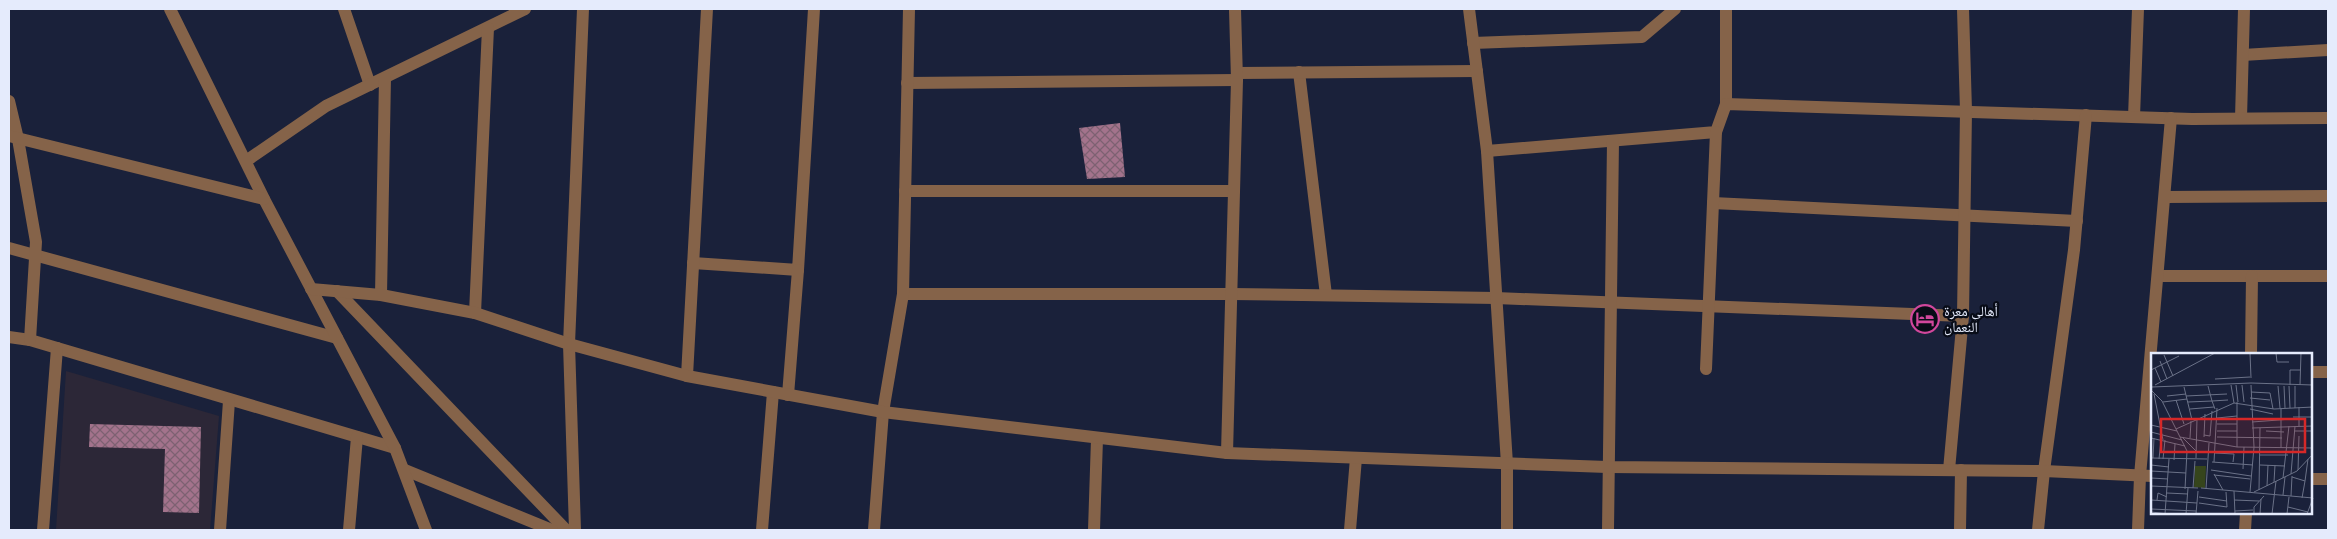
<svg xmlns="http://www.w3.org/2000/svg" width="2337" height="539" viewBox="0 0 2337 539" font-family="'Fira Sans','Noto Naskh Arabic',sans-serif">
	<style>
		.education { fill: #2c2737 }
		.building { fill: url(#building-cross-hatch) }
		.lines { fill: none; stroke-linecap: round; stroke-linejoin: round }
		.minor { stroke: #856349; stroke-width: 12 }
		.tertiary { stroke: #856349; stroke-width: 12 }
		.labels { text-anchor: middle; stroke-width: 4.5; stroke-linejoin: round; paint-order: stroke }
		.poi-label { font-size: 14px; fill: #e5ebfc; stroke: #080c17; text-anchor: start }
		.inset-road { fill: none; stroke: #6b7288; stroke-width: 1 }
		.view { fill: #d62828; fill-opacity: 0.15; stroke: #d62828; stroke-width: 2.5 }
		.inset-edge { fill: none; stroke: #e5ebfc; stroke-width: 2.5 }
	</style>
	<defs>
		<pattern id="building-cross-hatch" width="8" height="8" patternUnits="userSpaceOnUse" patternTransform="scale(1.25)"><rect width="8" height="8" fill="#a3738c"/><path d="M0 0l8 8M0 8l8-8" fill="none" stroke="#7d6172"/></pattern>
	</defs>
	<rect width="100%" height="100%" fill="#1a213a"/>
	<polygon class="education" points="66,371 219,416 210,530 56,530"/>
	<g class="building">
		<polygon points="1120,123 1125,177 1087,179 1079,128"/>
		<polygon points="90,424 201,427 199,513 163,512 165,449 89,447"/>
	</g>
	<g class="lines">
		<g class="minor">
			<polyline points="344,9 370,85"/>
			<polyline points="1473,43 1642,37 1675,9"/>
			<polyline points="2243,55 2328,50"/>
			<polyline points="1299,72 1326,295"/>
			<polyline points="1237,73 1477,71"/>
			<polyline points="907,83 1237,80"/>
			<polyline points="1726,104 1726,9"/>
			<polyline points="2134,117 2138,9"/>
			<polyline points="2241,118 2244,9"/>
			<polyline points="1487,151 1716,132 1726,104 2192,119 2328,118"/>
			<polyline points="246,161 326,106 525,9"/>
			<polyline points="905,191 1234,191"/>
			<polyline points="2165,197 2328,196"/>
			<polyline points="1713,203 2077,221"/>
			<polyline points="9,248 337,338"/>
			<polyline points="693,263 798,270 814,9"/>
			<polyline points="2158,276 2328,276"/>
			<polyline points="337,291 566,530"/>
			<polyline points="903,294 1232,294 1496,298 1963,316"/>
			<polyline points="381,295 385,78"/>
			<polyline points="475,313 488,28"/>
			<polyline points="9,337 30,340 395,448"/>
			<polyline points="2251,354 2252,276"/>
			<polyline points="1706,369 1716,132"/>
			<polyline points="2311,372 2328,372"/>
			<polyline points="687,376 707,9"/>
			<polyline points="788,395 798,270"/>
			<polyline points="1227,453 1237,80 1235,9"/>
			<polyline points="405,470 552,530"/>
			<polyline points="1949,470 1963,316 1966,111 1963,9"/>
			<polyline points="43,530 57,348"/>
			<polyline points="220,530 229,401"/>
			<polyline points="349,530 357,437"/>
			<polyline points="575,530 569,344 583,9"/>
			<polyline points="762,530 773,392"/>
			<polyline points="874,530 883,412 903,294 909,9"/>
			<polyline points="1094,530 1097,439"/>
			<polyline points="1350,530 1356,458"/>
			<polyline points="1507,530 1507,464"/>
			<polyline points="1608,530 1613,141"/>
			<polyline points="1960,530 1961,470"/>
			<polyline points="2038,530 2044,471 2074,250 2086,115"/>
			<polyline points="2138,530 2140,476 2171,118"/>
			<polyline points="2245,530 2246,513"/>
		</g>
		<g class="tertiary">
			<polyline points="170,9 264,199 395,448 426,530"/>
			<polyline points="1469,9 1487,151 1507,464"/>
			<polyline points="9,101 18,139 36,242 30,340"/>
			<polyline points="9,136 264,199"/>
			<polyline points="311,289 381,295 475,313 569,344 687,376 883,412 1227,453 1607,467 2044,471 2152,476"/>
			<polyline points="2311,479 2328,479"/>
		</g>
	</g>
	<defs>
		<symbol id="hotel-ring" viewBox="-11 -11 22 22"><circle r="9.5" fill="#080c17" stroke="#d1479c" stroke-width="1.5"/><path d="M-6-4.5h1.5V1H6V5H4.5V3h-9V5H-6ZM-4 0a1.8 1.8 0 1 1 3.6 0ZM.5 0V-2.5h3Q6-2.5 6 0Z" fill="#d1479c"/></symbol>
	</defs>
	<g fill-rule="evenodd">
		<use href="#hotel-ring" x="1909" y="303" width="32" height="32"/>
	</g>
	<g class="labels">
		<g class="poi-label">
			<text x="1944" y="316">أهالي معرة<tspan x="1944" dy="16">النعمان</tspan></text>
		</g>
	</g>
	<g transform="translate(2151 353)">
		<rect width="161" height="161" fill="#1a213a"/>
		<path d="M44,113H55L54,135L43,134Z" fill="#36451c"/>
		<path class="inset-road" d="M99,0L100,25M125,0L126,9H138M13,2L22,23M9,8L16,26M4,15L10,29M0,17L28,3M64,26L99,24M4,32L64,0M80,32L83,50M85,32L87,49M91,32L93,49M139,32V17H149M149,32L150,0M57,33L61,48L77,47M127,33L129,55M133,33L134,55M138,33L139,55M144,33V55M1,34L100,30L162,32M33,34L41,67M0,37L11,48L36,98L34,136M100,39L119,40L122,56M3,41L12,87M16,43L35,41M35,43L76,41M99,45L119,47M25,47L33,71M12,49L36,46M37,49L61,48L64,56M86,49V94M39,56L63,54M99,56L122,61M142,64H162M66,65L86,63M101,69L141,66M66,71H86M0,72L26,78M148,73V54M101,75L162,73M25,76L83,50L123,56L162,54M66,78H86M115,78L133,79M143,78H162M0,79L31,87M53,82L59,83L61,58M29,84L86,94L162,95M53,84L54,61M66,84L131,85M0,85L34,93M32,85L46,99M39,85L40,68M130,95V55M64,100L83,101L82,109M109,102H137M0,105L56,106M2,105L3,85M45,105L46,65M8,106L10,87M12,106L14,87M23,107L24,91M61,109L102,112M63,109L66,55M0,112L18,114M109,112L134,113M92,116L93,94M60,117L100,123M147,117L148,83M0,118L35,120M63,121L72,137M140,121L144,73M63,122L99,126M141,124L154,128L151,145M0,125L17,126M132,125L138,73M154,128L157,106M123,129L124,112M0,133L47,135M116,133L117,112M42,135L44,108M50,135L162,145M55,136L58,90M108,137L109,75M83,138L84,161M99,139L103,94L100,32M103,139L146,118L162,101M16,140L37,141M132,142L134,124M140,143L141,123M48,144L76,148M0,147L46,150M6,147L7,140L16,144M83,147L108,148M48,150L76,154L75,139M137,154L157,159M0,156L45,158M84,158L102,157M0,159L18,161M14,161L18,106M35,161L37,135M45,161L47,138M103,161V154L113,143M109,161L110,146M121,161L125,128M136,161L138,144M156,161L162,145"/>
		<path class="view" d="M10,66H154V99H10Z"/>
		<rect width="161" height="161" class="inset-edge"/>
	</g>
	<rect width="2337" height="539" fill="none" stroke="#e5ebfc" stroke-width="20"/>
</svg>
